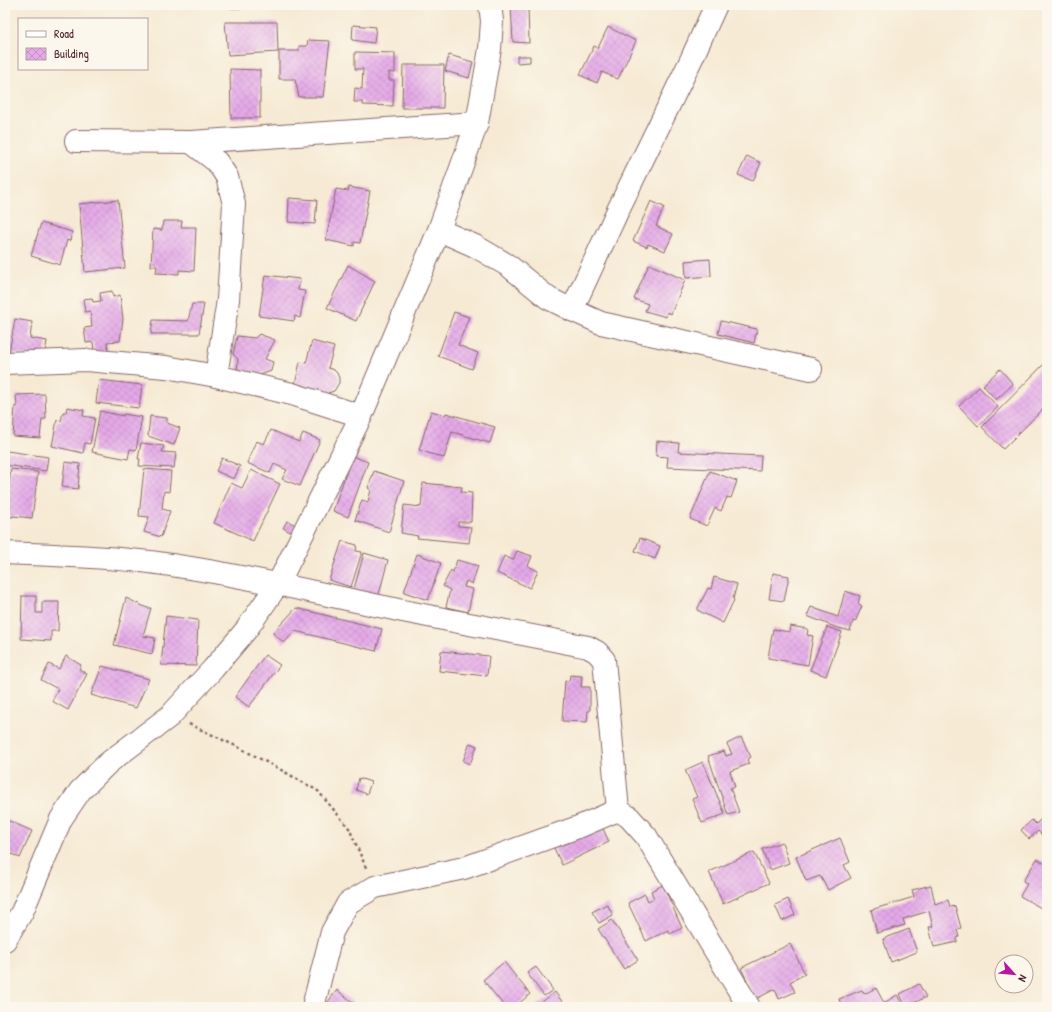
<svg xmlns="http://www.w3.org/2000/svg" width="1052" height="1012" viewBox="0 0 1052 1012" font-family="'Patrick Hand',sans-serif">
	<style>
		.building { fill: url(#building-cross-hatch) }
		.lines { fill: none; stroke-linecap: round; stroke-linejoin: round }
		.minor-casing { stroke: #866666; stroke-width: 24 }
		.path { stroke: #866666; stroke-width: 2.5; stroke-dasharray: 3 3; stroke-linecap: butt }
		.minor { stroke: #fff; stroke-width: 22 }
	</style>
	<defs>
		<pattern id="building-cross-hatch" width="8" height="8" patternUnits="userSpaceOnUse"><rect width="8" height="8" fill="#e4a9e8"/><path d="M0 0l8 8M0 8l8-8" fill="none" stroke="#c591c7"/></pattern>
	</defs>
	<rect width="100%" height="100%" fill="#fbf7ec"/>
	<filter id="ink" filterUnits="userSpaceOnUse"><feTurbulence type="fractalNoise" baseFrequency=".025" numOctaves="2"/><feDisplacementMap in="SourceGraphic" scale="8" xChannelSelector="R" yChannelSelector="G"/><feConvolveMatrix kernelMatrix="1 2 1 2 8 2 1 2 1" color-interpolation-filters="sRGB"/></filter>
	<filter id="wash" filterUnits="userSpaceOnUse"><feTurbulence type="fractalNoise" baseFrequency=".012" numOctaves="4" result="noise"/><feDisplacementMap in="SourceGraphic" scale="16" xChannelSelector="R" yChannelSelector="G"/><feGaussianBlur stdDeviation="0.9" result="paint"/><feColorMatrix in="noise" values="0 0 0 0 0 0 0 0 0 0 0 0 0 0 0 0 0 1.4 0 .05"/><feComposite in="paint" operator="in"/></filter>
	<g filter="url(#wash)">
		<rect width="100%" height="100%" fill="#f6ead4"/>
		<g id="blocks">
			<g class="building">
				<rect x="231" y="5" width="52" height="3"/>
				<polygon points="511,5 528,5 529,43 513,42"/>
				<polygon points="225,22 277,22 278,52 228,55"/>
				<polygon points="353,25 376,27 374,43 352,40"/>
				<polygon points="608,27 636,41 618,79 602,72 597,83 580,75 594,46 598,48"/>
				<polygon points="308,40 330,41 323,97 299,97 295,79 279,79 279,51 299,51 299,46 307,46"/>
				<polygon points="355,52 395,53 395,73 389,72 389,80 394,80 393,106 363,105 363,102 354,102 355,88 362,89 363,69 355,69"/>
				<polygon points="449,55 473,62 469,78 445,71"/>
				<polygon points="517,56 530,56 530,62 517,63"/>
				<polygon points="403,65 444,65 443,108 402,108"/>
				<polygon points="230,69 260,70 260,118 231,118"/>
				<polygon points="747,156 761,163 753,181 738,175"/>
				<polygon points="349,187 370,191 360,243 354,242 354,246 326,240 336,189 348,191"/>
				<polygon points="289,198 317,200 315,224 288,222"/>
				<polygon points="118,200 125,268 85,272 79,204"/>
				<polygon points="651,201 664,207 656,226 673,234 665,251 648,244 647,247 633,241"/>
				<polygon points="163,221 182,221 181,227 196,227 194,271 179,270 179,274 156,273 157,266 151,266 153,229 162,230"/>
				<polygon points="41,223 72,232 70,241 67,240 60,265 31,256"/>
				<polygon points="710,259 711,276 686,278 685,261"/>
				<polygon points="649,264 685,280 671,314 667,312 666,317 645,311 648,304 634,299"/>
				<polygon points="348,265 375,281 356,321 327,308"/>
				<polygon points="265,275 300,279 298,290 305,291 300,318 295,316 294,321 259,316"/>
				<polygon points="112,291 113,297 120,295 123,319 120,341 107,342 108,351 94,353 93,342 86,343 84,328 92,327 90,311 85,312 83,299 92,298 93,302 101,301 100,293"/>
				<polygon points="192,304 204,304 199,334 151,334 153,320 188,321"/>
				<polygon points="454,312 469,317 458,345 478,353 472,369 438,356"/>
				<polygon points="15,319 32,322 30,338 47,341 44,358 9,353"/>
				<polygon points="721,321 757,329 754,343 718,334"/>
				<polygon points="259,334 275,340 265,359 273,362 271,371 255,377 237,373 238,359 233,354 237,336 255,338"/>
				<polygon points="312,341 334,347 328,368 334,370 337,373 339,378 339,383 334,391 328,393 326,397 294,389 300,362 306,363"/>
				<polygon points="1046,362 1047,364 1047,405 1003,449 982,427"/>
				<polygon points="1000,369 1013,384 996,400 983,385"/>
				<polygon points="99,380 142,385 139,408 96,403"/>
				<polygon points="979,387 998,407 978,426 959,406"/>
				<polygon points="45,394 46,419 42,419 40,438 13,436 15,406 17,407 16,395"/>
				<polygon points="67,407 84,410 83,416 95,418 90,444 85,443 83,453 52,446 57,420 61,421 63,412 66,412"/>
				<polygon points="100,411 123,416 123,414 142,417 136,450 130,449 128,459 92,452"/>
				<polygon points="431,411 445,415 446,413 495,427 490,443 452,432 444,458 419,450"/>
				<polygon points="150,416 167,418 167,423 180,428 174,445 148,436"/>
				<polygon points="271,430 299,442 303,433 320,440 300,486 282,479 287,470 274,464 270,473 247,463 256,441 264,444"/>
				<polygon points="657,441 679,443 678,452 761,456 760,471 667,467 668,457 656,456"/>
				<polygon points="141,443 164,446 162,452 176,453 174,468 139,466 140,459 138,459"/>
				<polygon points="7,451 48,457 46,471 5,465"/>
				<polygon points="352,456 368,462 348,517 333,511"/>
				<polygon points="222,458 240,466 234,479 216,471"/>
				<polygon points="65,462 80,464 78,489 62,487"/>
				<polygon points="11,469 38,472 32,518 13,516 13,517 5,516"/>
				<polygon points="144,469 171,471 169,492 164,491 162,509 170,511 161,537 144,532 149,517 139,516"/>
				<polygon points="251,470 280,484 253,541 214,523 231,483 242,488"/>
				<polygon points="374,471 404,481 389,532 355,520 362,500 368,502 371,490 368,488"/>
				<polygon points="710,471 737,481 731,498 727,497 721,511 715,508 707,526 690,519"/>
				<polygon points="423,483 462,487 461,492 472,493 471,522 458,522 458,526 471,527 469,543 417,538 418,536 401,533 404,505 421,507"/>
				<polygon points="287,521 296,525 292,533 283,528"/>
				<polygon points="640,538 660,546 655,559 635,551"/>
				<polygon points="342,541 357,545 356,551 362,552 351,587 329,580"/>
				<polygon points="517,551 532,556 528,566 538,571 530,588 497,573 504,556 513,560"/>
				<polygon points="364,553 388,560 377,602 352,596"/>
				<polygon points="417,554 441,563 428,600 404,592"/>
				<polygon points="457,560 478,566 472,584 466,581 464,587 473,589 468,612 446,607 450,590 443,586 451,570 453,572"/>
				<polygon points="773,573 789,576 784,601 769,599"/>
				<polygon points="714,577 737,584 733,599 734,600 723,623 697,610 708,588 711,589"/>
				<polygon points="845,591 860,596 858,604 862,606 855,622 853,621 850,631 835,627 807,616 811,607 838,617"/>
				<polygon points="22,596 36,596 36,613 42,613 42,602 59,602 58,631 51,631 51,641 21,639"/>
				<polygon points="126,598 147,608 151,608 143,636 155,638 152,654 114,645"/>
				<polygon points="296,608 382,629 376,651 295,631 284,643 273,633"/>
				<polygon points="166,616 198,620 196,666 161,665"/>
				<polygon points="790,626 808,629 807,635 813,636 808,665 768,658 773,629 789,632"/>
				<polygon points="827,627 842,632 826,676 810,670"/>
				<polygon points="441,651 489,656 487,676 439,671"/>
				<polygon points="265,655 280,665 249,707 235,697"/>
				<polygon points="66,656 81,665 79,669 87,674 68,710 52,701 58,689 41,680 49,664 59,669"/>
				<polygon points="102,666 149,679 136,708 91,695"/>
				<polygon points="570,675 582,676 581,687 590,687 590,711 588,711 587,722 562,721 565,681 569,681"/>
				<polygon points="741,737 751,757 747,760 749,764 730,771 735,787 730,788 739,812 728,815 708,756 724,751 726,756 732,754 727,744"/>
				<polygon points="470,743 477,746 470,764 463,761"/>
				<polygon points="703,762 725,814 702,823 692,799 697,797 685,770"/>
				<polygon points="359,778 371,782 367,794 356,790"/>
				<polygon points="1047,813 1047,834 1044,837 1038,831 1029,839 1021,830 1032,820 1036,824"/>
				<polygon points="5,819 32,831 20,858 5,851"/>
				<polygon points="601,824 609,842 562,865 553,846"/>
				<polygon points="840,838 850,862 844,865 851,878 828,890 820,876 806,881 796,857"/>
				<polygon points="782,842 789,863 770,870 762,849"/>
				<polygon points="754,852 769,883 723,904 709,872"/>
				<polygon points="1037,859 1047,865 1047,896 1041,908 1020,896 1027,884 1023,881"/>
				<polygon points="663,885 682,928 670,934 668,930 646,941 628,903 645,894 648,901 654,898 651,891"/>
				<polygon points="931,885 935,904 948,900 950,907 955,906 961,928 957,930 959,937 957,938 957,942 934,947 929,927 933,927 929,911 903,919 905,925 877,933 871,910 914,897 912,890"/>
				<polygon points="788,899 795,915 782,921 775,905"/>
				<polygon points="607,904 613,915 599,923 592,912"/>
				<polygon points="612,920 638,960 624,969 598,929"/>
				<polygon points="909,929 917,952 891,962 883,939"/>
				<polygon points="790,944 805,974 790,982 795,992 779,999 775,989 756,999 741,968"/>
				<polygon points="504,962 530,994 515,1007 505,1007 483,980"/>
				<polygon points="536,967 553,990 544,996 527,973"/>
				<polygon points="919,984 926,997 906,1007 900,994"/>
				<polygon points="876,988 884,1003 897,995 904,1007 842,1007 839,999 862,990 864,994"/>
				<polygon points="337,990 359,1007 324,1007"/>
				<polygon points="555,992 566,1007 535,1007"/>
			</g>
		</g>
	</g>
	<g filter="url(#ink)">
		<use href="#blocks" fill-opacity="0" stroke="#866666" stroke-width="1"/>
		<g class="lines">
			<defs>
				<g id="minor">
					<polyline points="76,141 191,142 477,123"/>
					<polyline points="191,142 217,162 227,177 234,204 228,300 216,376"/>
					<polyline points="439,230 475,246 509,266 548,298 572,310 601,323 650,334 811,369"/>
					<polyline points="572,310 618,210 691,60 716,5"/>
					<polyline points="5,363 86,360 166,367 216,376 292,394 361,416"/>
					<path d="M5,553C53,555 101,556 150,562C234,573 316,593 398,610C461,623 525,634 588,647L597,652L604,660L618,810"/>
					<polyline points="5,940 22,912 61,819 80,791 108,763 170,716 213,669 246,630 278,584 361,416 439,230 477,123 490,49 492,21 490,5"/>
					<polyline points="313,1007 332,932 348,903 375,887 464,868 581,826 618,810 629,817 646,836 749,1007"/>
				</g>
			</defs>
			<use href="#minor" class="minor-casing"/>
			<polyline class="path" points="189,724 236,746 285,772 318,791 349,828 367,870"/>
			<use href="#minor" class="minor"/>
		</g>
	</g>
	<rect width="1052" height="1012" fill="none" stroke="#fbf7ec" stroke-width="20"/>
	<rect x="18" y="18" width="130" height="52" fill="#fbf7ec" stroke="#b4a19f"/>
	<rect x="26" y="31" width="20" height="6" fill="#ffffff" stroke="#b4a19f"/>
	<text x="54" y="38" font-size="12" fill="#4a1f2b">Road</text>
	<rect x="26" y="48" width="20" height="12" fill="url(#building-cross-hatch)" stroke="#b4a19f"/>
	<text x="54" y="58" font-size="12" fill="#4a1f2b">Building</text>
	<g transform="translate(1014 974) rotate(117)"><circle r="19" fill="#fbf7ec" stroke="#b4a19f"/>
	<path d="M0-3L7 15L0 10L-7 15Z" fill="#b5179e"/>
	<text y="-6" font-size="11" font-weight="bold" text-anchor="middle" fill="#4a1f2b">N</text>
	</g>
</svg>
